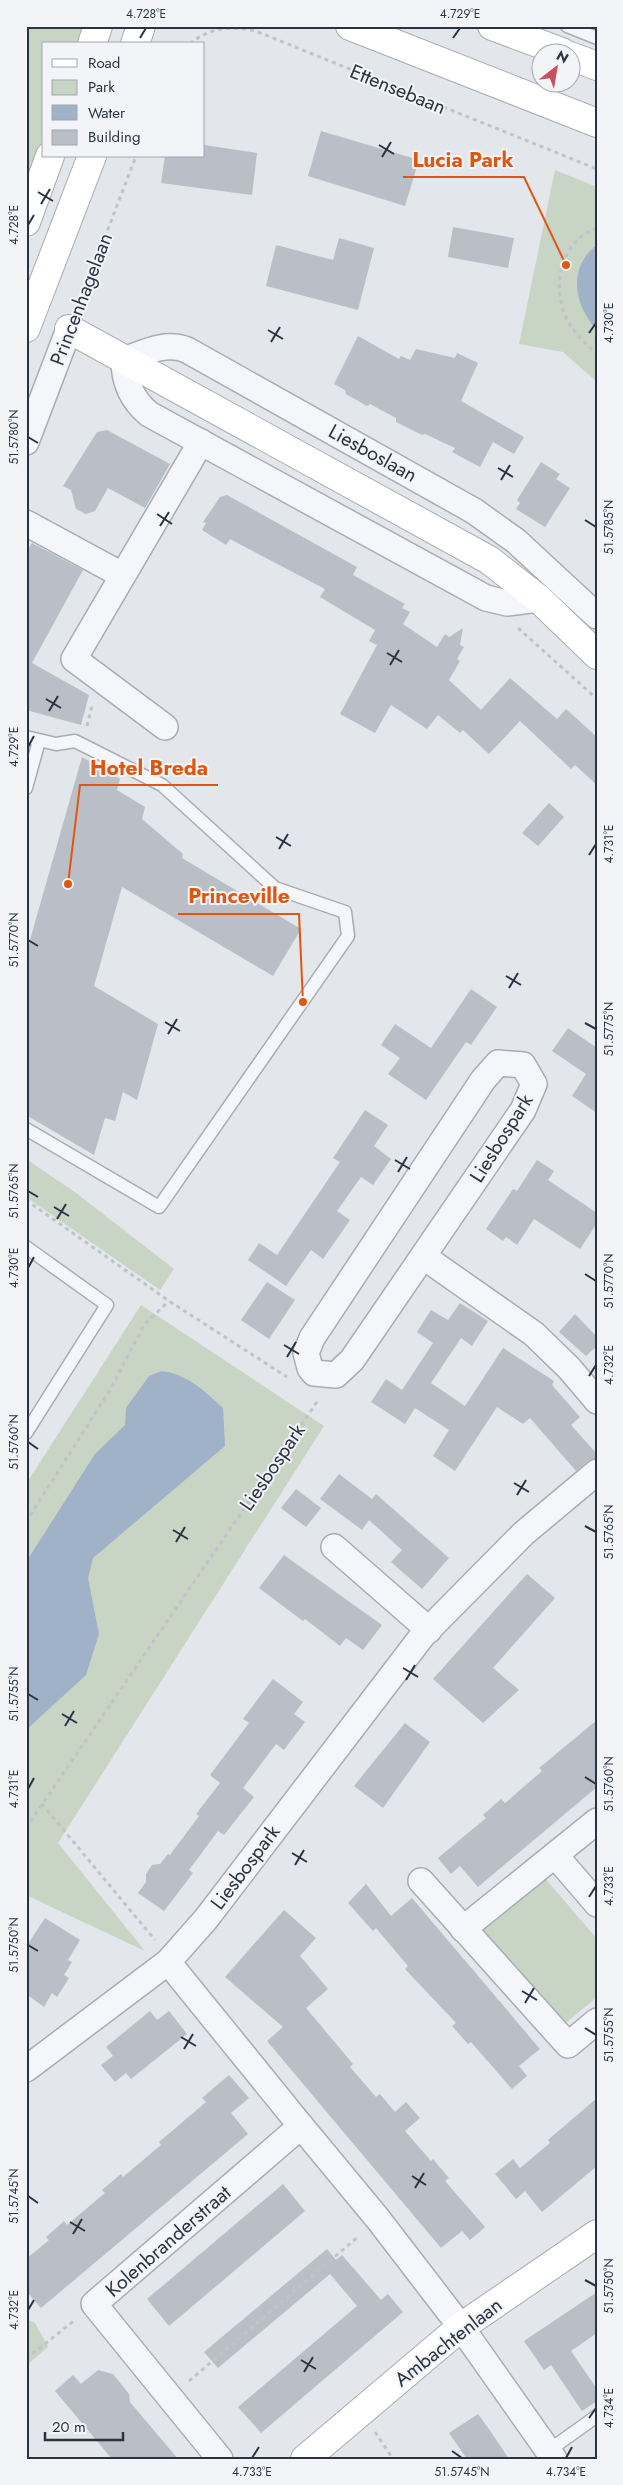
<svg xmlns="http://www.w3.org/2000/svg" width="623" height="2485" viewBox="0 0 623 2485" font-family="Jost,sans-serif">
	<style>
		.green { fill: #c8d4c4 }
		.water { fill: #a0b2c8 }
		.building { fill: #babfc7 }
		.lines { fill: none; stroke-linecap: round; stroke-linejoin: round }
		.lane-casing { stroke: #a8adb4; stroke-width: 15 }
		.street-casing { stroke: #a8adb4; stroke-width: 28 }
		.secondary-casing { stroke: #a8adb4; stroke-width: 30 }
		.path { stroke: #c0c3c9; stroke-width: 3; stroke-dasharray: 4 4; stroke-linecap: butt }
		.lane { stroke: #f5f6f9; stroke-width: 12 }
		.street { stroke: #f5f6f9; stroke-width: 25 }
		.secondary { stroke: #fff; stroke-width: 28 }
		.ticks { fill: none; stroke: #2b3342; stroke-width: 2 }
		.labels { text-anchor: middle; stroke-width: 4; stroke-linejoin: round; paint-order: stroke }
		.street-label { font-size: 20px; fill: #2b3342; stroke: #f2f4f8 }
		.leader { fill: none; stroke: #df570f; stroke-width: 2 }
		.callout-dot { fill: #df570f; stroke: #f2f4f8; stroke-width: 2 }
		.callout-label { font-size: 21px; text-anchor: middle; font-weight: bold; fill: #df570f; stroke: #f2f4f8; stroke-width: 4; stroke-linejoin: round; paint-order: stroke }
		.neatline { fill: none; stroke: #2b3342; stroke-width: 2 }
		.ticks-label { font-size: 12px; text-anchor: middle; fill: #2b3342 }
	</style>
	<rect width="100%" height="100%" fill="#e3e6ea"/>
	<g class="green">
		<polygon points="26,26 91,26 84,44 44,44 44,153 26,200"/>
		<polygon points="555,170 597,187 597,382 563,352 519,344"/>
		<polygon points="26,1159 76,1193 174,1269 160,1290 26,1197"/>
		<polygon points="141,1305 324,1426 58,1843 145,1951 26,1895 26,1484"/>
		<polygon points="544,1877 597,1939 597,1997 562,2026 480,1929"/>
		<polygon points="26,2319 35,2323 48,2347 26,2366"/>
	</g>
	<g class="water">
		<path d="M597,245V330C574,306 567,267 597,245Z"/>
		<path d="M162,1371C187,1374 206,1392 223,1408L225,1446L93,1558L88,1578L99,1634L86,1675L26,1730V1562L95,1454L125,1425L126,1408L149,1376Z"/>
	</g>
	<g class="building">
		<polygon points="321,131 419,160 405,206 308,176"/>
		<polygon points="204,145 257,153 252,195 161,183 165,156 204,156"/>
		<polygon points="453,227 514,238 508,268 448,257"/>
		<polygon points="339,238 374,248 358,310 266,286 276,245 333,260"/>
		<polygon points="358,336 399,359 401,356 410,360 416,349 455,358 457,353 478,363 461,401 524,437 514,454 493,442 480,467 452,452 455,448 425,434 422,435 396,422 396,418 381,410 370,404 367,406 346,394 345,390 334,384"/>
		<polygon points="107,430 170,464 145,508 108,488 95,511 86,514 76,509 71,490 63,486 97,432"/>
		<polygon points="541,462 560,474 556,479 570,488 545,527 516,509 520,503 517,500"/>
		<polygon points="227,495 357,567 353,575 405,604 402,608 410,612 403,624 437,647 445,634 449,637 463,628 460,645 464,647 457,659 460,661 449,680 481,710 510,678 557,719 566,709 597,737 597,785 575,765 571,769 520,721 489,754 463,730 460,733 438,715 427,729 391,705 375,733 340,714 377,645 369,641 375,630 320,597 325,589 230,539 226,545 202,530 206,523 203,522 220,497"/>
		<polygon points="32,543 83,570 32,663 89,695 81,725 26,710 26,553"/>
		<polygon points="82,757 120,779 117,790 145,807 142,819 183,854 182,858 301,929 273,976 122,887 94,986 158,1024 137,1100 123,1092 115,1121 105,1118 94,1155 26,1115 26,954"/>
		<polygon points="549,803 564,817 538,846 522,833"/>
		<polygon points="471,989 497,1007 471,1045 466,1042 426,1100 388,1074 400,1058 381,1045 395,1024 431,1048"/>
		<polygon points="568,1028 597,1048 597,1113 572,1096 586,1074 552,1051"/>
		<polygon points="365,1110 388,1125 374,1146 391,1159 373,1185 361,1177 337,1211 350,1220 323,1259 311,1250 286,1286 248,1260 259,1243 277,1255 340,1162 333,1158"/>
		<polygon points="537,1160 554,1171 548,1180 597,1213 597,1223 580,1249 534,1219 517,1245 506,1237 503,1241 486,1229 513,1189 517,1191"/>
		<polygon points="267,1282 295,1300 269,1339 241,1320"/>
		<polygon points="460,1303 488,1321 472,1346 461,1338 431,1383 465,1406 503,1348 554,1381 552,1385 580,1417 571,1425 597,1454 597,1458 588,1461 576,1471 530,1418 523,1424 497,1407 455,1471 433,1456 449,1430 415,1408 405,1424 371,1402 386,1379 402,1390 433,1343 417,1332 431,1310 448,1320"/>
		<polygon points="575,1314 597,1337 597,1346 586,1356 559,1332"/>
		<polygon points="339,1474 372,1499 376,1494 449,1558 422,1589 391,1562 402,1550 369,1520 362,1530 320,1499"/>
		<polygon points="296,1489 321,1508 306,1527 281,1508"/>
		<polygon points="284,1555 382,1625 363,1650 346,1638 340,1646 305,1619 303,1621 259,1588"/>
		<polygon points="527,1574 555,1598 493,1668 519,1690 483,1723 433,1679"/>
		<polygon points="273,1679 303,1702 294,1714 305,1722 284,1750 276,1744 243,1788 254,1797 224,1835 218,1831 189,1870 193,1873 164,1911 138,1893 146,1882 146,1874 152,1865 160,1864 168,1854 170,1855 199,1816 196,1814 220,1783 210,1775 249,1723 243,1719"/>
		<polygon points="597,1720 597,1787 478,1887 460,1866 451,1874 438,1858 486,1818 483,1815 501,1799 505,1803 542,1771 539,1768"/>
		<polygon points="405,1723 430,1742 383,1808 354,1786"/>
		<polygon points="366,1884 391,1916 412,1898 540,2049 519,2066 527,2076 512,2089 471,2042 468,2044 452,2026 456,2023 405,1969 408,1966 376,1928 373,1931 348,1903"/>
		<polygon points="284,1910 316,1938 300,1956 328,1989 306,2008 353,2064 350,2067 376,2097 380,2094 395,2112 406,2102 420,2118 405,2131 431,2161 433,2159 449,2178 445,2181 485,2227 470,2240 462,2231 441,2248 267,2041 283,2027 225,1977"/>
		<polygon points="45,1918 80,1940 68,1960 72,1962 64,1975 69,1978 57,1997 52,1993 44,2007 26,1994 26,1947"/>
		<polygon points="150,2011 157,2020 169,2011 187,2034 131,2079 126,2073 115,2082 101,2065 113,2056 106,2047"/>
		<polygon points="229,2075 249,2098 231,2113 248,2134 41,2308 26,2291 26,2259 49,2240 46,2237 54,2230 64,2221 67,2225 105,2193 102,2190 121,2174 123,2177 161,2145 159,2142 206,2102 202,2098"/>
		<polygon points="597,2098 597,2166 542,2212 525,2191 516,2199 495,2174 513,2159 520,2168 550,2143 548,2140"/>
		<polygon points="283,2184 305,2211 169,2326 147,2299"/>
		<polygon points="327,2249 336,2260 342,2255 381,2300 388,2294 403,2312 261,2433 238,2407 357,2306 330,2274 218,2368 204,2352"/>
		<polygon points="597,2292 597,2333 571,2351 597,2389 597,2401 582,2411 551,2365 544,2370 524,2341"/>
		<polygon points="98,2370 113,2374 129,2394 130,2402 178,2459 112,2459 55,2391 73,2375 81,2384"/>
		<polygon points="478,2414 491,2432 509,2459 467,2459 449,2433"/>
	</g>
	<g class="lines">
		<defs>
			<g id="lane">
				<polyline points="567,26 597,38"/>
				<polyline points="26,737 56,744 75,741 162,785 275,888 345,912 348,936 159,1207 26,1129"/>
				<polyline points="26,788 39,741"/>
				<polyline points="26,1247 107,1305 26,1433"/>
				<polyline points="548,2451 597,2416"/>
			</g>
			<g id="street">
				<polyline points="26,442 69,329"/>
				<polyline points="26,523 122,575"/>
				<path d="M539,599L507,603L486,598L149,414C132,400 124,381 124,360C144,353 165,341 187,350L474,511L516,541L597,616"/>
				<polyline points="165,727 74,659 201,442"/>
				<polygon points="498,1063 523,1065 534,1084 523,1110 352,1360 336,1375 314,1373 310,1368 306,1353 312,1338 483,1080"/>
				<polyline points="424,1257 534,1334 569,1368 597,1401"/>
				<polyline points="334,1547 429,1630"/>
				<polyline points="555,1855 597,1904"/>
				<polyline points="421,1881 568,2045 597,2021"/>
				<polyline points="463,1929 597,1821"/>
				<polyline points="168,1962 301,2126 94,2304 220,2459"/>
				<polyline points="26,2069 168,1962 206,1919 423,1635 524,1533 597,1472"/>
				<polyline points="301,2126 378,2219 461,2327 554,2459"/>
			</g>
			<g id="secondary">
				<polyline points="350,26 597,123"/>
				<polyline points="492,26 562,52"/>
				<polyline points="92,44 98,26"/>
				<polyline points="135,44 141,26"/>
				<polyline points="570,56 597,66"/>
				<polyline points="26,222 50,156"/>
				<polyline points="26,328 92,156"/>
				<polyline points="69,329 489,560 539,599 597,655"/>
				<polyline points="305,2459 461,2327 597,2234"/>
			</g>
		</defs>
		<use href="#lane" class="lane-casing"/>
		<use href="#street" class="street-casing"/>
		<use href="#secondary" class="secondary-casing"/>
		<g class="path">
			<path d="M190,44C209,27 234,25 258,32L597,169"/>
			<path d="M597,228C559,241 550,291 569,323C576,335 586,345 597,354"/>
			<polyline points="79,305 136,156"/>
			<polyline points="518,628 597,699"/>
			<polyline points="87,726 92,705"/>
			<polyline points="26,1200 169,1301 287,1377"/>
			<polyline points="26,1522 110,1390 144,1325 169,1301"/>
			<polyline points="42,1804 155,1940"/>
			<polyline points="26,1828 319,1399"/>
			<polyline points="26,2359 75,2320"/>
			<polyline points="189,2381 359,2236"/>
			<polyline points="375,2432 393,2459"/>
		</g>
		<use href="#lane" class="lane"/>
		<use href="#street" class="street"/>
		<use href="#secondary" class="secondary"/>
	</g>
	<path class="ticks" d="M140,38L146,28M453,38L460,28M379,145L394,154M382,157L391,142M38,192L53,201M41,204L50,189M28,225L34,215M268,330L283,339M589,333L596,323M271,342L280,327M28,437L38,443M498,468L513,477M501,480L510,465M157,514L172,524M585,520L596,527M160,526L169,512M387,653L402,662M390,665L399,650M46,699L61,708M49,711L58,696M28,747L34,736M276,837L291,846M279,849L288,834M589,855L596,844M28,940L38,946M506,976L521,985M509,988L518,973M165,1022L180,1031M585,1023L596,1029M168,1034L177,1019M395,1160L410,1169M398,1172L407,1157M28,1191L38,1197M54,1207L69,1216M57,1219L66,1204M28,1268L34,1257M585,1274L596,1281M284,1345L299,1354M287,1357L296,1342M589,1376L596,1365M28,1442L38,1449M514,1483L529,1492M517,1495L526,1480M585,1526L596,1532M173,1530L188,1539M176,1542L185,1527M403,1668L418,1677M406,1680L415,1665M28,1694L38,1700M62,1714L77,1723M65,1726L74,1711M585,1777L596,1784M28,1789L34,1778M292,1853L307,1862M295,1865L304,1850M589,1897L596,1886M28,1945L38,1951M522,1991L537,2000M525,2003L534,1988M585,2028L596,2035M181,2037L196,2046M184,2049L193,2034M412,2176L426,2185M415,2188L424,2173M28,2196L38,2203M70,2222L85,2231M73,2234L82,2219M585,2280L596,2286M28,2310L34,2300M301,2360L316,2369M304,2372L313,2357M589,2418L596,2408M452,2451L462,2458M252,2458L259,2447M566,2458L572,2447"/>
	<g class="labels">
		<g class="street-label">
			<text transform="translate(398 89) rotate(22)" y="7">Ettensebaan</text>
			<text transform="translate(81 299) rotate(-69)" y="7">Princenhagelaan</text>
			<text transform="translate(373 453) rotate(29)" y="7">Liesboslaan</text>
			<text transform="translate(501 1138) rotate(-58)" y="7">Liesbospark</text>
			<text transform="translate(272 1467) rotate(-56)" y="7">Liesbospark</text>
			<text transform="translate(245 1867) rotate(-53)" y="7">Liesbospark</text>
			<text transform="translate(168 2241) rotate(-41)" y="7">Kolenbranderstraat</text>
			<text transform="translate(448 2342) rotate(-38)" y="7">Ambachtenlaan</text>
		</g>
	</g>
	<path class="leader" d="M566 265L524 177H403M68 884L80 785H218M303 1002L299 914H178"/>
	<g class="callout-dot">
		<circle cx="566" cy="265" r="5"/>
		<circle cx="68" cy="884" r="5"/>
		<circle cx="303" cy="1002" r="5"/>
	</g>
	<g class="callout-label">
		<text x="463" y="167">Lucia Park</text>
		<text x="149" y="775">Hotel Breda</text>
		<text x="239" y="903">Princeville</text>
	</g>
	<rect width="623" height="2485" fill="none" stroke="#f2f4f8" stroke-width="55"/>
	<rect x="42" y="42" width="162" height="115" fill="#f2f4f8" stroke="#a2a7af"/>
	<rect x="52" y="59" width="25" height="8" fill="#ffffff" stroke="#a2a7af"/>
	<text x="88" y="68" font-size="15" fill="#2b3342">Road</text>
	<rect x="52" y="80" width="25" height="15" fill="#c8d4c4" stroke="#a2a7af"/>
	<text x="88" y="92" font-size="15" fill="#2b3342">Park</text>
	<rect x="52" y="105" width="25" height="15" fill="#a0b2c8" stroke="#a2a7af"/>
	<text x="88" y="118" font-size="15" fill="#2b3342">Water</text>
	<rect x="52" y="130" width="25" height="15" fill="#babfc7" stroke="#a2a7af"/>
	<text x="88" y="142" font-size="15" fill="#2b3342">Building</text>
	<g transform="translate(556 68) rotate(31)"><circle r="24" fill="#f2f4f8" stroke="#a2a7af"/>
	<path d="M0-4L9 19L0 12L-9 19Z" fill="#c84f5d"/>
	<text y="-8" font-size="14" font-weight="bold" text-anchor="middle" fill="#2b3342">N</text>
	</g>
	<path d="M45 2432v8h78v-8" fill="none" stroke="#2b3342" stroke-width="2.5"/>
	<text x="52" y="2432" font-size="15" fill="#2b3342" stroke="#f2f4f8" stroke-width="4" paint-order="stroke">20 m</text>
	<rect x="28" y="28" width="568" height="2430" class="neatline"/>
	<g class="ticks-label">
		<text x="146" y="18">4.728°E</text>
		<text x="460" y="18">4.729°E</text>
		<text transform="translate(14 225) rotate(-90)" y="4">4.728°E</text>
		<text transform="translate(609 323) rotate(-90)" y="4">4.730°E</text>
		<text transform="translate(14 437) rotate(-90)" y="4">51.5780°N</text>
		<text transform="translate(609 527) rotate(-90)" y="4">51.5785°N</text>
		<text transform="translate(14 747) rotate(-90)" y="4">4.729°E</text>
		<text transform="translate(609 844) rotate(-90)" y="4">4.731°E</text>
		<text transform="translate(14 940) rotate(-90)" y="4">51.5770°N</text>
		<text transform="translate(609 1029) rotate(-90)" y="4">51.5775°N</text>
		<text transform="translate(14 1191) rotate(-90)" y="4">51.5765°N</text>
		<text transform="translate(14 1268) rotate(-90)" y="4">4.730°E</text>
		<text transform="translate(609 1281) rotate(-90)" y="4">51.5770°N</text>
		<text transform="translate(609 1365) rotate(-90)" y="4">4.732°E</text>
		<text transform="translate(14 1442) rotate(-90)" y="4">51.5760°N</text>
		<text transform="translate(609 1532) rotate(-90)" y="4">51.5765°N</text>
		<text transform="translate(14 1694) rotate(-90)" y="4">51.5755°N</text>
		<text transform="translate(609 1784) rotate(-90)" y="4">51.5760°N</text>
		<text transform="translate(14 1789) rotate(-90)" y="4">4.731°E</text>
		<text transform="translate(609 1886) rotate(-90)" y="4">4.733°E</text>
		<text transform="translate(14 1945) rotate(-90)" y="4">51.5750°N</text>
		<text transform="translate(609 2035) rotate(-90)" y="4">51.5755°N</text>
		<text transform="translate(14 2196) rotate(-90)" y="4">51.5745°N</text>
		<text transform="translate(609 2286) rotate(-90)" y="4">51.5750°N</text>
		<text transform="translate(14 2310) rotate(-90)" y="4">4.732°E</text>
		<text transform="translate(609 2408) rotate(-90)" y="4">4.734°E</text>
		<text x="252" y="2476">4.733°E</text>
		<text x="462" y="2476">51.5745°N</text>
		<text x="566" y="2476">4.734°E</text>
	</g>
</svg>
